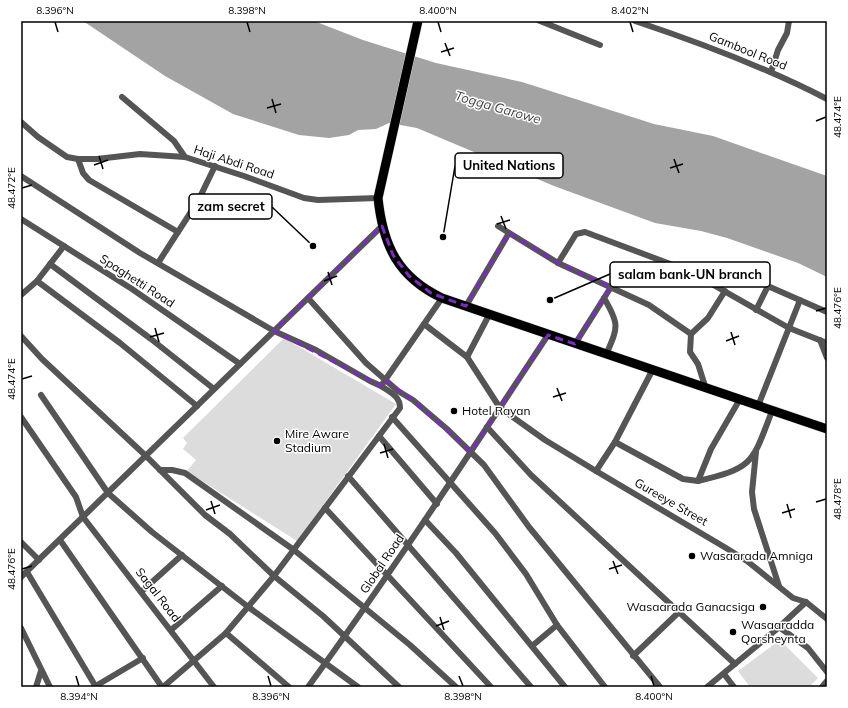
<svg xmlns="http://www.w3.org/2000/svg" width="848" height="708" viewBox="0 0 848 708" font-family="Mulish,sans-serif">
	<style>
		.green { fill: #dcdcdc }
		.water { fill: #a3a3a3 }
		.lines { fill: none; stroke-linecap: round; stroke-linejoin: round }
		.primary-casing { stroke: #dbdbdb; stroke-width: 10 }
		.minor { stroke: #555; stroke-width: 6 }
		.primary { stroke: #000; stroke-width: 9 }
		.marked { fill: none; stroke: #7b2cbf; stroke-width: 3; stroke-dasharray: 8 5; stroke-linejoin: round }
		.ticks { fill: none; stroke: #000; stroke-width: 1.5 }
		.poi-dot { fill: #000; stroke: #fff; stroke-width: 1.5 }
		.labels { text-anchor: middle; stroke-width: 3; stroke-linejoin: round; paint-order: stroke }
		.street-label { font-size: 12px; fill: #000; stroke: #fff }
		.poi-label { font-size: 12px; fill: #000; stroke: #fff; text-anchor: start }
		.water-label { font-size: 13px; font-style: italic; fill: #444; stroke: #fff }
		.leader { fill: none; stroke: #000; stroke-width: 1.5 }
		.callout-dot { fill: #000; stroke: #fff; stroke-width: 1.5 }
		.callout { fill: #fff; stroke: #000; stroke-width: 1.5 }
		.callout-label { font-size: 13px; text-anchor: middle; font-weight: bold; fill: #000 }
		.neatline { fill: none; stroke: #000; stroke-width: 1.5 }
		.ticks-label { font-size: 10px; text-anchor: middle; fill: #000 }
	</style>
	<rect width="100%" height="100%" fill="#fff"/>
	<g class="green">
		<polygon points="284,338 396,404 297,541 191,474 187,471 196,460 183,449 187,443 183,438"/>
		<polygon points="780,640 818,678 809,687 750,687 738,671"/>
	</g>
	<polygon class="water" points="83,21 314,21 363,40 436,63 522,82 654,124 713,136 827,176 827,277 798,263 727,238 701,231 655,223 554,186 417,128 389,123 376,129 358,130 349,135 329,138 299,135 233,114 165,76"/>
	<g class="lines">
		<defs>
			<path id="primary" d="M418,21L378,198C383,246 398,277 442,298L827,429"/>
		</defs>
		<use href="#primary" class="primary-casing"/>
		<g class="minor">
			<polyline points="540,21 600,45"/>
			<path d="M635,21C701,43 765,67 827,99"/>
			<polyline points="771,72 778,50 787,33 789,21"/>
			<polyline points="122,97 174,141 185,157"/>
			<polyline points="21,122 38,137 67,157 78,159 97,159 140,154 185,157 244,176 304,198 318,200 378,198"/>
			<polyline points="78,159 83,173 89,180 178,232"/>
			<polyline points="21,176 140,253 274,331 316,350 370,381 381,386"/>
			<polyline points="21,219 132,289 240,364"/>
			<polyline points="498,226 558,263 649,305 691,334"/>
			<polyline points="158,263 198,201 215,166"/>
			<polyline points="558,263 576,234 585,232 689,271 789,328 827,343"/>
			<polyline points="50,264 151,339 214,389"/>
			<polyline points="37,281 120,343 197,406"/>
			<polyline points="21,295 37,281 64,246"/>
			<polyline points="308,298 366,363 398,391 413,400 447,429 484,465 529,527 660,687"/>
			<path d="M604,298C620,325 618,327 606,355"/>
			<polyline points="466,306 509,233"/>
			<polyline points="756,310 767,288 770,287 827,312"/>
			<polyline points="424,324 467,357 500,408 545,440 596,471 726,548 747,561 793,598 806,602 827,619"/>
			<polyline points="21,336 42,359 146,456 205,515 230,534 274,576 323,616 399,687"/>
			<polyline points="820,340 827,358"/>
			<polyline points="575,344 611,287"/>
			<polyline points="467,357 489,315"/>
			<polyline points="706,389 698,364 690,352 691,334 708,318 725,291"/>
			<polyline points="41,395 108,493 152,532 247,606 358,687"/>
			<polyline points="758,406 800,300"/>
			<polyline points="21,417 76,497 83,517 214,687"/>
			<polyline points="392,417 495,533 526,574 557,625 605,687"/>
			<polyline points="487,427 531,475 735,664"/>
			<polyline points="379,436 437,504"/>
			<polyline points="615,442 683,479 698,481 711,449 740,399"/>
			<polyline points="756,452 752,492 754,509 779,586"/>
			<polyline points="160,470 172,470 185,473 294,550 410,645 456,687"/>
			<polyline points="596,471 615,442 652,371"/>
			<polyline points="348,476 531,687"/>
			<path d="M698,481C754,468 752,463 772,411"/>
			<polyline points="325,508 491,687"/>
			<polyline points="425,520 456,553 565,687"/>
			<polyline points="60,540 162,687"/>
			<polyline points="21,542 39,560"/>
			<polyline points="27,572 96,687"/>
			<polyline points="21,577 382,226"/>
			<polyline points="141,592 182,555"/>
			<polyline points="779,627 808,648 827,672"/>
			<polyline points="21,628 50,687"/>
			<polyline points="171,630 222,586"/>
			<polyline points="226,633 289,687"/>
			<polyline points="532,646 557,625"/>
			<polyline points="633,656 679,612"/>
			<polyline points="724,674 734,687"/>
			<polyline points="36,687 41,671"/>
			<polyline points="94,687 143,658"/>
			<path d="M163,687L226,633L274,576L400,408C400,396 390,392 381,386L442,298"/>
			<path d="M308,687C392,572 470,453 548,335"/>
			<polyline points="707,687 777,629 806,602"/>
			<polyline points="822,687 827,681"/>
		</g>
		<use href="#primary" class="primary"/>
	</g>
	<path class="marked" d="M382,226L393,255L409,276L431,293L466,306L509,233L558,263L611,287L575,344L548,335L471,452L413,400L385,380L381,386L274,331Z"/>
	<path class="ticks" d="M55,22L58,32M247,22L250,32M438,22L441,32M630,22L633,32M445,43L450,56M441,52L454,48M272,99L276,113M267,108L281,104M816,121L826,117M99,156L103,169M674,159L679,173M94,165L108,160M670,168L683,164M22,188L32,185M501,216L506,229M497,224L510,220M328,272L332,285M324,281L337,276M816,311L826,308M155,328L159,342M731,332L735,345M150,337L164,333M726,341L739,336M22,379L32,376M557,388L562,401M553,397L566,393M384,444L388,458M380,453L393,449M211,501L215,514M816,502L826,499M787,504L791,518M206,510L220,505M782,513L795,509M613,561L618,574M22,569L32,566M609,569L622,565M440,617L444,630M436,626L449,621M76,676L79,686M268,676L271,686M459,676L463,686M651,676L654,686"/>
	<g class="poi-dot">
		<circle cx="454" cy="411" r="4"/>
		<circle cx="277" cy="441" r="4"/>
		<circle cx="692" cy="556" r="4"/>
		<circle cx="763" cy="607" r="4"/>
		<circle cx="733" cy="632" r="4"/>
	</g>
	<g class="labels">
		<g class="street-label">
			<text transform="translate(748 51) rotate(22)" y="4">Gambool Road</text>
			<text transform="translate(234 162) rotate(18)" y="4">Haji Abdi Road</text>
			<text transform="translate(137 281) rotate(33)" y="4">Spaghetti Road</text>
			<text transform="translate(671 502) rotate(30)" y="4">Gureeye Street</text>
			<text transform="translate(382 564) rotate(-56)" y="4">Global Road</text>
			<text transform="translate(158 595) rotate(52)" y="4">Sagal Road</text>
		</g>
		<g class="poi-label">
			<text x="462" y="415">Hotel Rayan</text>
			<text x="285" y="438">Mire Aware<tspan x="285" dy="14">Stadium</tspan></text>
			<text x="700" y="560">Wasaarada Amniga</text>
			<text x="755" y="611" text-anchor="end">Wasaarada Ganacsiga</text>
			<text x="741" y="629">Wasaaradda<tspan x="741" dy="14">Qorsheynta</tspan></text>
		</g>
		<g class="water-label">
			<text transform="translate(498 107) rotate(16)" y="5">Togga Garowe</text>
		</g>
	</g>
	<path class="leader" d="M443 237L455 166M313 246L272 207M550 300L610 274"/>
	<g class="callout-dot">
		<circle cx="443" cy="237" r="4"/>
		<circle cx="313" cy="246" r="4"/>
		<circle cx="550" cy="300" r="4"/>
	</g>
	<g class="callout">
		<rect x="455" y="153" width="108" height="25" rx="4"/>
		<rect x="189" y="194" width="83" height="25" rx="4"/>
		<rect x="610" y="262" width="160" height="25" rx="4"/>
	</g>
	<g class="callout-label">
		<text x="509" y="170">United Nations</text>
		<text x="231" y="211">zam secret</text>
		<text x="690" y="279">salam bank-UN branch</text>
	</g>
	<rect width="848" height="708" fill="none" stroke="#ffffff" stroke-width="44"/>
	<rect x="22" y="22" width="804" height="664" class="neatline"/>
	<g class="ticks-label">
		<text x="55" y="14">8.396°N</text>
		<text x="247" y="14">8.398°N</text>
		<text x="438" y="14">8.400°N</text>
		<text x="630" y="14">8.402°N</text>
		<text transform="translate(837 117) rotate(-90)" y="4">48.474°E</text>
		<text transform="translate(11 188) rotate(-90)" y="4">48.472°E</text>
		<text transform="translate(837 308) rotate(-90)" y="4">48.476°E</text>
		<text transform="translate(11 379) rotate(-90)" y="4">48.474°E</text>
		<text transform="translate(837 499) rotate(-90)" y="4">48.478°E</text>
		<text transform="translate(11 569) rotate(-90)" y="4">48.476°E</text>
		<text x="79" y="700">8.394°N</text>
		<text x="271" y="700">8.396°N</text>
		<text x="463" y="700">8.398°N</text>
		<text x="654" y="700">8.400°N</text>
	</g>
</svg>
